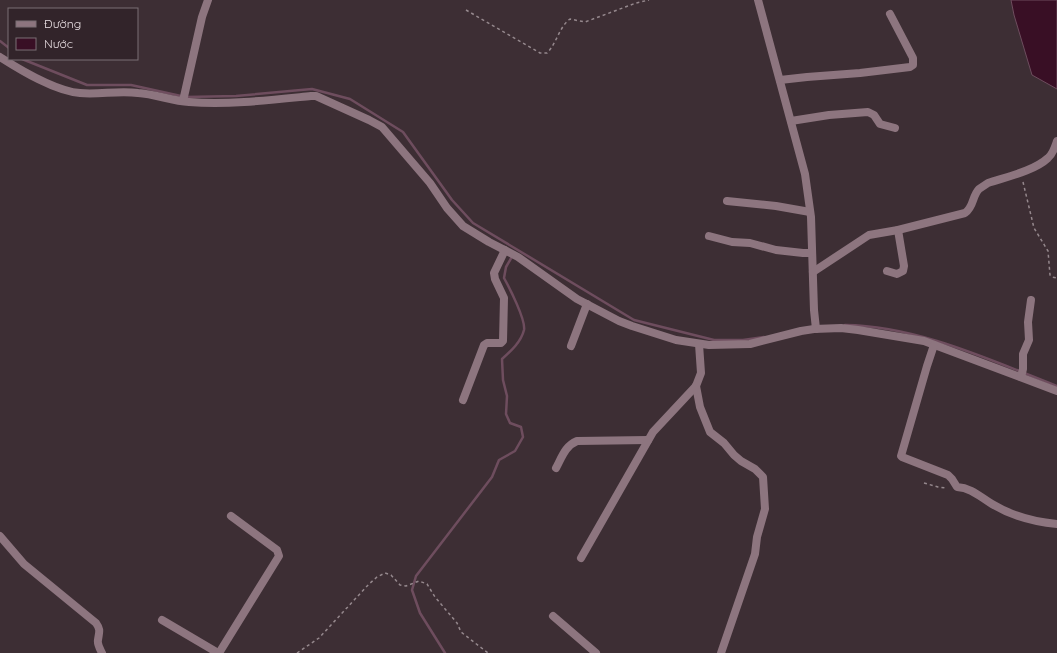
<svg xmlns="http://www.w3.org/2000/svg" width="1057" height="653" viewBox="0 0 1057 653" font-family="Quicksand,sans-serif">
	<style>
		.water { fill: #390f25; stroke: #6e4d5e }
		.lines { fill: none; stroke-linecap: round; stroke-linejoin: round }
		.stream { stroke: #6e4d5e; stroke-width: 2.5 }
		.path { stroke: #95888d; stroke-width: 1.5; stroke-dasharray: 3 3; stroke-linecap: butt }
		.minor { stroke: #8d757f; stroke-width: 8 }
	</style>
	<rect width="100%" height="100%" fill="#3d2e34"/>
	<polygon class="water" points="1011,0 1057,0 1057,89 1032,75 1014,15"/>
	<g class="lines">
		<g class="stream">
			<polyline points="0,41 9,48"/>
			<polyline points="22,59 87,85 131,85 181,96"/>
			<polyline points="186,97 236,96 312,89 350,99 403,132 452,200 473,223 634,320 714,340 743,340 764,337"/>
			<path d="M845,325C918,326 990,360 1057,386"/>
			<path d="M445,653L420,613L412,590L416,576L492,477L499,460L515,451L523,437L521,427L510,423L506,414L507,396L503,380L502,359C511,351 521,342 524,330C526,320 509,287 504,278L506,267L513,255"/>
		</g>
		<g class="path">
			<path d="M466,10L540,53H547C557,43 559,27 570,19L585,22L636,3L649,0"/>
			<polyline points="1023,182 1034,228 1048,251 1050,275 1052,277 1057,278"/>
			<polyline points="924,483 938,487 947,488"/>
			<polyline points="297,653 319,638 369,584 377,577 385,573 391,575 400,585 406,586 419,581 427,584 435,597 457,623 461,632 488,653"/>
		</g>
		<g class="minor">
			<polyline points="758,0 805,174 811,217 814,310 816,329"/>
			<path d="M0,57C22,71 55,91 80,93C99,95 119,90 138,93C155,94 172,101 189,102C229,105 271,100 311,96H316L369,120L382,127L430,183L447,208L463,226L489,242L518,257L577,299L619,321L632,326L676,340L709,345L750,344L801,331L814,329L841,328L858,330L924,341L1057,391"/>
			<polyline points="780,80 807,77 860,73 910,67 913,65 913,58 890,14"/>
			<polyline points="183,101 202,17 208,0"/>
			<polyline points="791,121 829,115 868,112 874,115 880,124 895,128"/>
			<polyline points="727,201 776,206 810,212"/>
			<polyline points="709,236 732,242 750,243 776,250 803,253 812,253"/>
			<polyline points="887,271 897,274 903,271 904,266 898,230"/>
			<path d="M813,272L869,235L898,230L965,213C974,207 972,196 979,189C982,187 985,185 988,183C1006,177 1034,171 1048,158C1053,154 1055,147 1057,141"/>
			<path d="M934,345L927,366L901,456L902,457L948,475L952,479L957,487C972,488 980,497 992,504C1012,516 1035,522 1057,524"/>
			<polyline points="571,346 587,304"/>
			<polyline points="1021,377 1023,369 1023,354 1029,340 1028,322 1031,300"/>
			<polyline points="696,386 700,407 710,432 724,443 734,455 741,461 755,469 763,477 765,509 757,537 755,554 721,653"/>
			<polyline points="463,400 484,345 487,343 501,343 503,341 504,298 495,279 494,273 505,250"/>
			<path d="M556,468C562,457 565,446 577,441L648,440"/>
			<path d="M0,536L24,564L96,623C101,630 99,632 98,640C97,644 100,649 102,653"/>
			<polyline points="581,558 653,432 696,386 701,373 699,344"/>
			<polyline points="553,616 596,653"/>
			<polyline points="162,620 218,653"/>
			<polyline points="219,653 279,556 277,550 231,516"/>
		</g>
	</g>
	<rect x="8" y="8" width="130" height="52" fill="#32242a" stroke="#7b6f74"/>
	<rect x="16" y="21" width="20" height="6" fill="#8d757f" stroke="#7b6f74"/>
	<text x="44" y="28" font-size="12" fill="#e9dfe3">Đường</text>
	<rect x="16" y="38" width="20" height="12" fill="#390f25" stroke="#7b6f74"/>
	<text x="44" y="48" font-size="12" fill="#e9dfe3">Nước</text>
</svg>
